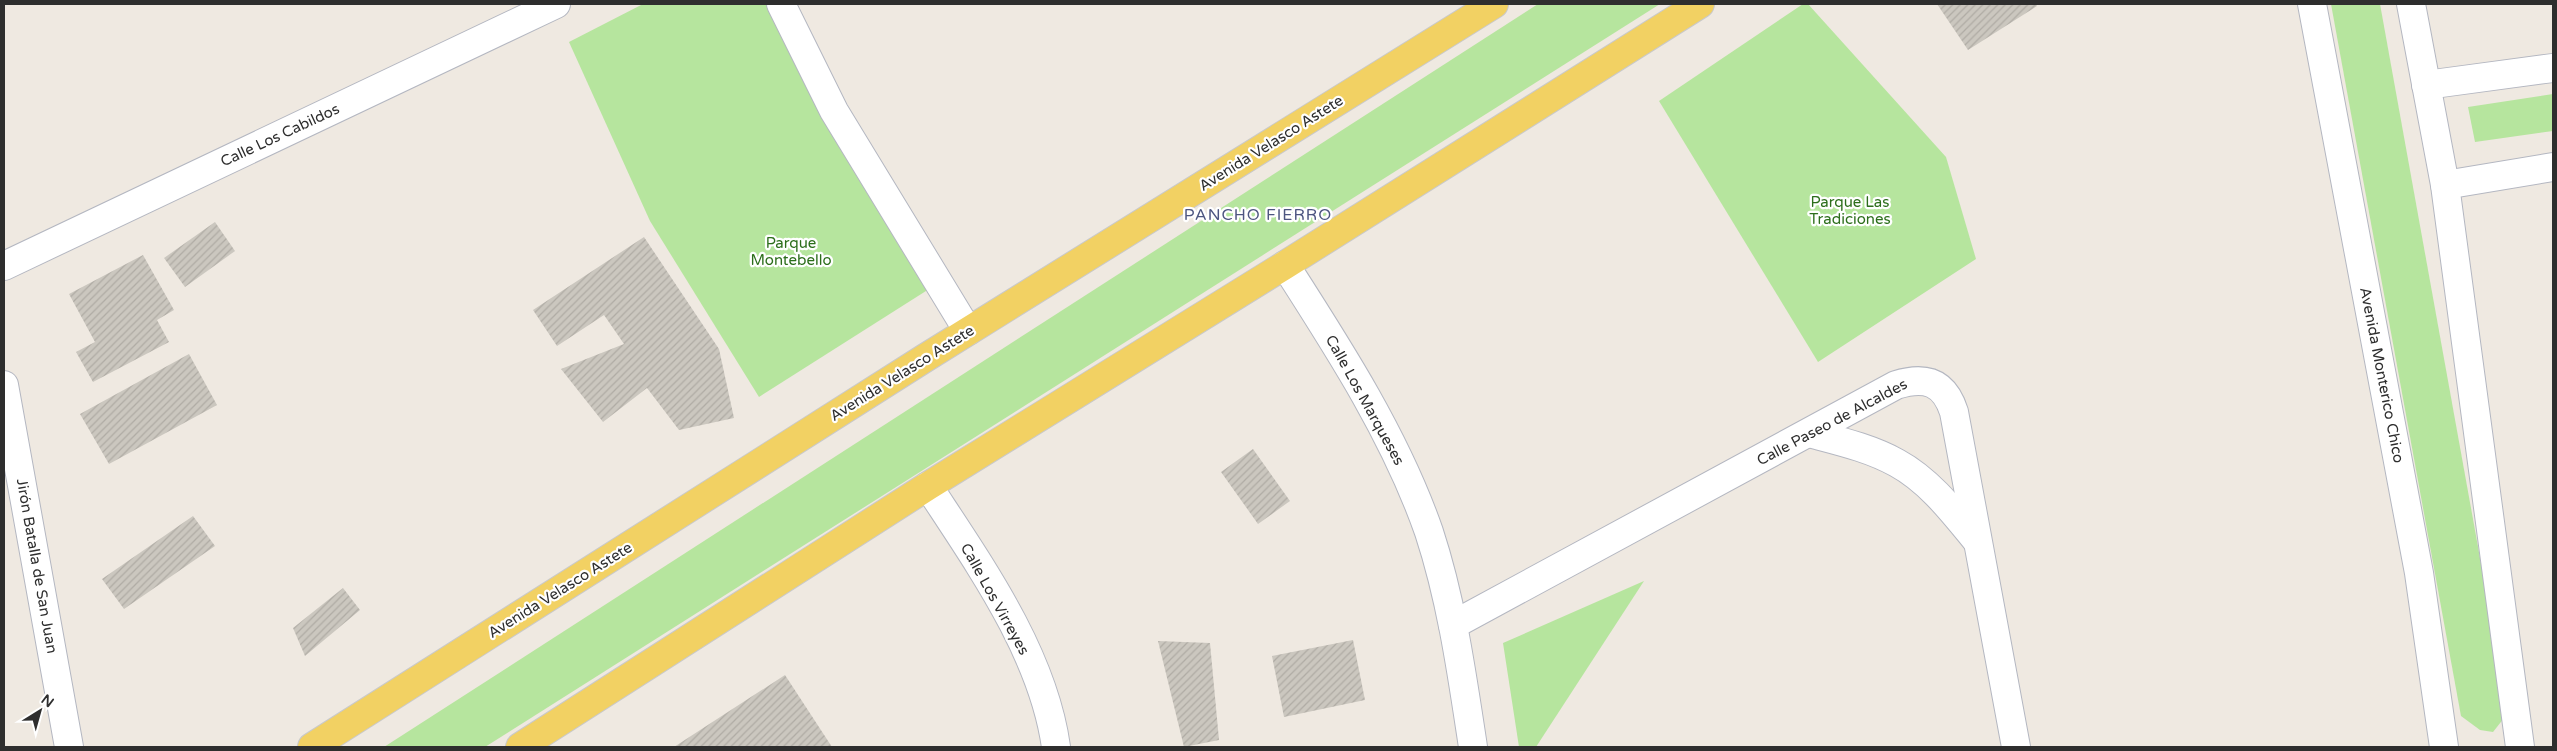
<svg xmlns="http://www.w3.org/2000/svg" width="2557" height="751" viewBox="0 0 2557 751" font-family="'Varela Round',sans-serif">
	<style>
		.grass { fill: #b6e59e }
		.building { fill: url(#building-hatch) }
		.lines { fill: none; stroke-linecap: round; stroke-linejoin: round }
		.minor-casing { stroke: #b4b7c1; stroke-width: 30 }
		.major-casing { stroke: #c9c9c9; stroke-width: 30 }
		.minor { stroke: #fff; stroke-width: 28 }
		.major { stroke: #f2d163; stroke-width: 28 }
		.labels { text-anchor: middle; stroke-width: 4.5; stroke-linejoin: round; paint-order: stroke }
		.street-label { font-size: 15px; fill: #2e2e2e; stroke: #fff }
		.park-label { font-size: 15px; fill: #2c6e1b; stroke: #fff }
		.neighbourhood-label { font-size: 16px; letter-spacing: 1px; fill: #4d5680; stroke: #fff }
	</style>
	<defs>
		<pattern id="building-hatch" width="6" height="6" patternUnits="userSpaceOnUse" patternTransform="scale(1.25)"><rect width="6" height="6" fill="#cbc7bf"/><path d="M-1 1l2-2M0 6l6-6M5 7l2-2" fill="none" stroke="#afaba4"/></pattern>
	</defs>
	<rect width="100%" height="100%" fill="#efe9e1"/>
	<g class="grass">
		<polygon points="643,4 773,4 937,284 759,397 650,221 569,42"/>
		<polygon points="1538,4 1660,4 485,747 384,747"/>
		<polygon points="1803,4 1808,4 1946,157 1976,259 1818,362 1659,101"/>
		<polygon points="2331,4 2380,4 2508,713 2493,732 2480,730 2461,716"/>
		<polygon points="2553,94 2553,131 2475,142 2468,107"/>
		<polygon points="1644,581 1536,747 1519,747 1503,643"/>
	</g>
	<g class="building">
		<polygon points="1937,4 2036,4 2037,6 1968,50"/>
		<polygon points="215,222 235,251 185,287 164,258"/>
		<polygon points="644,237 719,349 734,418 679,430 647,388 603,422 561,369 624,344 604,315 557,346 533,310"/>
		<polygon points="143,255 174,310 157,320 169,342 93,382 76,352 95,342 69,294"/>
		<polygon points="189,354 217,405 109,464 80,414"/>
		<polygon points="1253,449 1290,501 1258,524 1221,472"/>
		<polygon points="193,516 215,546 124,609 102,579"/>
		<polygon points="343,588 360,610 305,656 293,628"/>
		<polygon points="1353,640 1365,700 1284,717 1272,656"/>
		<polygon points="1158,641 1210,643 1219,740 1184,747"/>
		<polygon points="785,675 832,747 674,747"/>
	</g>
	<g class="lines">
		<defs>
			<g id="minor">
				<polyline points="781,4 834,111 968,331"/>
				<polyline points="2312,4 2419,573 2444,747"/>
				<polyline points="2411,4 2445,185 2520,747"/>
				<polyline points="2426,85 2553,68"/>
				<polyline points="2445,185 2553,167"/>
				<path d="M1285,265C1339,349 1396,437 1429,532C1452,602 1462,675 1473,747"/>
				<polyline points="4,266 556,4"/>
				<polyline points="4,385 69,747"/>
				<path d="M1809,433C1839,441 1870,448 1897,463C1930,481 1954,513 1977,541"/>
				<path d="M928,486C979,564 1043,653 1056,747"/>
				<path d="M1453,625L1896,385C1925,376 1944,381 1954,412L2016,747"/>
			</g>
			<g id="major">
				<polyline points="312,747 925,358 1494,4"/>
				<polyline points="520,747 928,486 1285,265 1700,4"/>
			</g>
		</defs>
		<use href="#minor" class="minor-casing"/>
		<use href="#major" class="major-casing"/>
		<use href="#minor" class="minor"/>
		<use href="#major" class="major"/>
	</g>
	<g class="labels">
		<g class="street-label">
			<text transform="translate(280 135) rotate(-25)" y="5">Calle Los Cabildos</text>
			<text transform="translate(1271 143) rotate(-32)" y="5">Avenida Velasco Astete</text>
			<text transform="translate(902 373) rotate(-32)" y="5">Avenida Velasco Astete</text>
			<text transform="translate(2382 375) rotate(79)" y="5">Avenida Monterico Chico</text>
			<text transform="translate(1365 400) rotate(61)" y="5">Calle Los Marqueses</text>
			<text transform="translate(1832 422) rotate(-28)" y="5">Calle Paseo de Alcaldes</text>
			<text transform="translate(37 566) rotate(80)" y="5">Jirón Batalla de San Juan</text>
			<text transform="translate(560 590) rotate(-32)" y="5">Avenida Velasco Astete</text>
			<text transform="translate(995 599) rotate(61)" y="5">Calle Los Virreyes</text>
		</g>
		<g class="park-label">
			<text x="1850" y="207">Parque Las<tspan x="1850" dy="17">Tradiciones</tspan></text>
			<text x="791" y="248">Parque<tspan x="791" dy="17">Montebello</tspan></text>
		</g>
		<g class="neighbourhood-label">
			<text x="1258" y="220">PANCHO FIERRO</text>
		</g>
	</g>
	<rect width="2557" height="751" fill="none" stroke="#2e2e2e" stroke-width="10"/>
	<g transform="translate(40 711) rotate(37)" stroke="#ffffff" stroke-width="4" paint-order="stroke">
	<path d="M0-4L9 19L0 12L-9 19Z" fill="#2e2e2e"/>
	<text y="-8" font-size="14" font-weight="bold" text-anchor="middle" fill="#2e2e2e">N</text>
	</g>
</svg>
